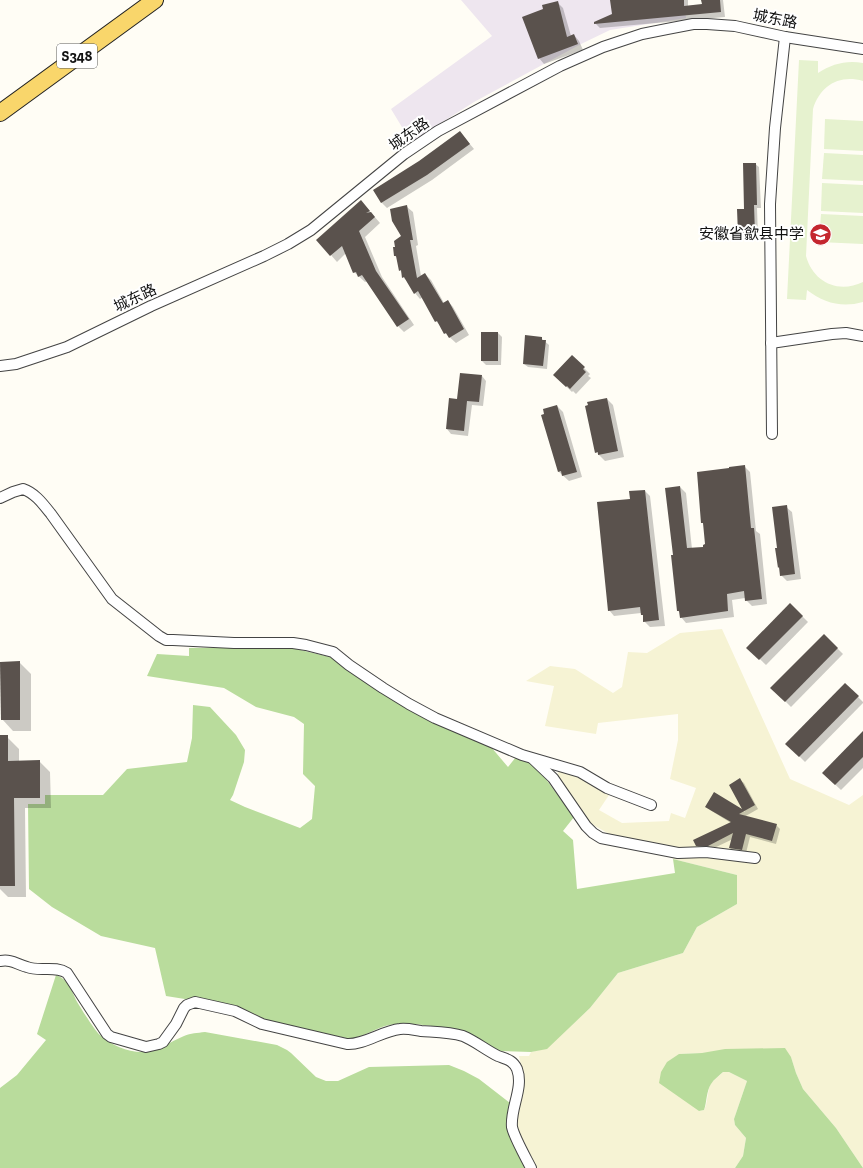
<svg xmlns="http://www.w3.org/2000/svg" width="863" height="1168" viewBox="0 0 863 1168" font-family="'Zilla Slab','Noto Sans SC',serif">
	<style>
		.industrial { fill: #eee6ef }
		.farmland { fill: #f6f3d4 }
		.forest { fill: #b9dc9c }
		.pitch { fill: #e6f2cf }
		.shadow { fill: #0003 }
		.building { fill: #5a524d }
		.lines { fill: none; stroke-linecap: round; stroke-linejoin: round }
		.minor-casing { stroke: #444; stroke-width: 12 }
		.primary-casing { stroke: #222; stroke-width: 18 }
		.minor { stroke: #fff; stroke-width: 10 }
		.primary { stroke: #f9d66b; stroke-width: 16 }
		.labels { text-anchor: middle; stroke-width: 4; stroke-linejoin: round; paint-order: stroke }
		.shield { fill: #fff; stroke: #585858; stroke-width: 1 }
		.shield-label { font-size: 14px; font-weight: bold; fill: #111 }
		.street-label { font-size: 15px; fill: #111; stroke: #fff }
		.poi-label { font-size: 15px; fill: #111; stroke: #fff; text-anchor: end }
	</style>
	<rect width="100%" height="100%" fill="#fffdf5"/>
	<polygon class="industrial" points="461,0 684,0 686,18 610,30 579,45 474,102 411,142 391,109 492,36"/>
	<polygon class="farmland" points="722,629 790,779 849,805 863,795 863,1168 836,1128 803,1089 796,1073 791,1057 702,1053 679,1054 699,1111 704,1110 706,1105 709,1088 711,1083 723,1072 729,1072 747,1081 734,1119 735,1125 746,1138 743,1156 735,1168 537,1168 519,1135 517,1129 517,1118 522,1070 519,1056 529,1056 531,1052 547,1048 590,1008 618,973 683,953 697,927 737,904 737,875 673,859 671,850 613,836 595,826 587,820 557,775 559,771 583,779 609,795 599,810 622,823 669,821 671,813 685,818 696,788 670,779 678,740 678,714 598,723 596,734 545,726 554,686 526,681 550,666 575,669 613,693 622,687 628,652 647,653 680,633"/>
	<g class="forest">
		<path d="M288,647L338,659L491,747L508,767L516,757L534,763L574,817L563,831L573,840L577,889L675,873L673,859L737,875V904L697,927L683,953L618,973L590,1008L547,1049L531,1052L498,1051L460,1031L455,1029C435,1027 408,1021 389,1025C376,1028 365,1036 351,1039L265,1022L235,1007L166,996L155,948L101,936L52,907L29,889L28,804H45V795H103L127,769L187,762L192,738L193,705L210,707L236,735L245,750L244,762L233,795L230,800L245,807L300,828L312,819L315,786L303,774L304,724L294,717L256,707L224,688L147,676L157,654L189,656V648Z"/>
		<path d="M56,975C69,980 71,989 76,1000C80,1007 95,1031 100,1035C111,1045 127,1052 142,1052C158,1052 169,1042 184,1036C191,1033 197,1033 205,1032L277,1045L287,1050L291,1053L316,1077L326,1081H338L369,1067L449,1065L464,1071L479,1079L510,1103L526,1168H0V1088L17,1075L46,1040L37,1034Z"/>
		<path d="M785,1048L791,1057L796,1073L803,1089L836,1128L863,1168H735L743,1156L746,1138L735,1125L734,1119L747,1081L729,1072H723C719,1076 714,1079 711,1084C706,1092 707,1102 704,1110L699,1111L659,1083L661,1072L667,1062L679,1054L702,1053L725,1049Z"/>
	</g>
	<g class="pitch">
		<path d="M799,60L818,61V73C832,64 846,60 863,63V81C839,74 820,86 813,109L806,256C813,282 838,294 863,282V302C842,308 824,303 807,290L806,300L787,299Z"/>
		<polygon points="825,119 863,121 863,151 824,149"/>
		<polygon points="824,153 863,155 863,181 822,179"/>
		<polygon points="822,183 863,185 863,213 821,211"/>
		<polygon points="821,214 863,216 863,244 819,242"/>
	</g>
	<g class="shadow">
		<polygon points="611,0 688,0 688,6 703,5 702,0 723,0 725,17 600,28 595,23 613,15"/>
		<polygon points="557,2 563,8 571,36 574,35 579,41 583,50 544,64 539,58 545,10"/>
		<polygon points="460,132 474,149 432,180 387,208 382,203 374,190 419,162"/>
		<polygon points="755,164 759,167 761,208 757,208 758,237 743,238 739,234"/>
		<polygon points="407,207 413,212 418,245 416,246 421,276 425,274 431,280 444,303 448,301 453,307 469,335 456,343 445,333 441,326 436,321 423,297 420,299 415,293 409,283 403,277 402,273 400,270 398,258 395,256 396,248 402,236"/>
		<polygon points="367,208 380,223 365,237 382,277 414,325 404,332 398,326 368,281 365,282 354,272 346,253 337,262 318,240"/>
		<polygon points="482,333 498,333 502,337 501,365 486,365 482,361"/>
		<polygon points="541,338 549,345 547,369 528,367 524,364"/>
		<polygon points="572,356 590,374 588,376 591,378 576,394 573,391 572,392 554,375"/>
		<polygon points="482,376 486,381 483,406 472,405 468,436 451,434 447,429 458,400"/>
		<polygon points="607,399 613,405 624,457 605,461 596,452"/>
		<polygon points="557,406 563,412 582,477 569,481 559,472 543,416"/>
		<polygon points="744,466 750,472 756,531 760,534 767,604 752,606 746,600 745,598 732,600 734,617 686,623 681,617 680,612 678,611 674,556 680,487 686,493 692,549 704,548 706,545 704,525 702,522"/>
		<polygon points="645,491 650,496 665,626 650,627 644,621 644,617 641,613 614,616 609,610"/>
		<polygon points="786,507 792,512 801,579 787,581 781,575 780,569 779,567 778,549"/>
		<polygon points="790,604 808,622 766,665 748,648"/>
		<polygon points="824,635 843,654 791,707 772,688"/>
		<polygon points="19,662 31,674 31,731 13,731 2,719"/>
		<polygon points="845,684 863,702 863,703 805,762 787,744"/>
		<polygon points="863,732 863,768 841,790 823,773"/>
		<polygon points="0,738 8,738 19,749 19,761 39,761 50,772 51,808 25,808 26,897 8,897 0,889"/>
		<polygon points="740,780 744,783 758,809 744,817 776,825 780,829 776,844 750,837 746,853 734,852 730,848 733,839 712,849 700,849 696,845 731,823 710,810 707,806 715,794 745,812 730,785"/>
	</g>
	<g class="building">
		<polygon points="610,0 684,0 684,6 702,4 701,0 720,0 721,12 594,24 594,22 612,14"/>
		<polygon points="558,1 567,37 574,34 578,44 538,59 522,17 543,9 542,5"/>
		<polygon points="460,131 470,144 427,175 381,203 373,190 419,161"/>
		<polygon points="743,163 756,163 757,205 754,205 755,234 738,235 737,209 744,209"/>
		<polygon points="361,200 370,211 366,213 371,212 375,217 359,231 376,271 409,319 397,327 362,275 358,277 356,272 353,273 342,246 330,256 316,240"/>
		<polygon points="407,205 413,240 410,240 417,278 425,273 443,303 448,300 464,329 449,338 446,333 444,334 437,321 435,322 418,291 414,294 404,277 402,278 401,270 399,271 396,256 394,256 393,247 395,247 394,241 401,236 392,221 390,209"/>
		<rect x="481" y="332" width="17" height="29"/>
		<polygon points="525,335 542,337 542,340 546,340 543,366 523,364"/>
		<polygon points="572,355 585,367 583,369 586,372 570,389 567,386 566,387 553,375"/>
		<polygon points="460,373 482,375 479,402 467,401 464,431 446,429 449,398 457,399"/>
		<polygon points="607,398 618,451 598,455 598,452 595,453 585,406 588,405 587,402"/>
		<polygon points="557,405 577,472 562,476 561,471 558,472 541,415 544,414 543,409"/>
		<polygon points="745,465 751,528 754,528 762,599 745,601 744,591 727,594 728,611 680,618 679,611 677,611 671,555 673,555 665,488 680,486 687,548 703,547 703,545 705,544 703,523 701,523 697,472 729,468 729,467"/>
		<polygon points="645,490 659,620 643,622 643,615 641,615 640,607 608,611 597,502 630,499 629,491"/>
		<polygon points="787,505 795,574 780,576 779,567 778,568 775,548 777,548 772,507"/>
		<polygon points="790,603 803,616 759,660 746,648"/>
		<polygon points="824,634 838,648 785,702 770,688"/>
		<polygon points="20,661 20,720 1,720 0,662"/>
		<polygon points="845,683 859,696 799,757 785,744"/>
		<polygon points="863,731 863,757 835,785 822,773"/>
		<polygon points="0,735 8,735 8,761 40,760 40,798 14,798 15,886 0,886"/>
		<polygon points="740,778 755,805 739,814 777,824 772,841 746,834 742,850 729,848 733,833 708,846 696,846 693,840 731,822 705,807 714,792 742,809 729,785"/>
	</g>
	<g class="lines">
		<defs>
			<g id="minor">
				<polyline points="771,343 832,334 846,333 863,336"/>
				<polyline points="0,366 16,364 67,347 151,306 264,256 288,244 311,230 404,154 438,131 560,66 603,47 642,34 667,29 693,24 707,24 735,26 785,37 863,49"/>
				<polyline points="772,434 770,204 775,128 785,37"/>
				<path d="M0,498L13,492L23,489C35,493 43,504 51,514L112,599L159,636L166,640H173L234,643H293L306,645L333,652L349,665L383,688L409,704L435,718L522,755L580,772L607,788L651,805"/>
				<polyline points="533,759 553,778 586,826 593,833 601,838 678,853 706,852 755,858"/>
				<path d="M0,961C12,959 16,964 27,967C40,972 55,965 67,973L107,1034L111,1037L146,1047L159,1044L163,1042L176,1024L184,1008L187,1005L195,1002L235,1011L262,1024L347,1044C364,1045 382,1031 400,1029C407,1028 414,1030 421,1031C435,1032 450,1032 463,1036C475,1041 486,1050 498,1056C506,1059 513,1060 517,1069C524,1088 510,1108 512,1127C514,1137 526,1158 531,1168"/>
			</g>
			<polyline id="primary" points="0,113 155,0"/>
		</defs>
		<use href="#minor" class="minor-casing"/>
		<use href="#primary" class="primary-casing"/>
		<use href="#minor" class="minor"/>
		<use href="#primary" class="primary"/>
	</g>
	<defs>
		<symbol id="school-disc" viewBox="-11 -11 22 22"><circle r="9.5" fill="#c4262e" stroke="#fff"/><path d="M0-5L7-2L0 1L-7-2ZM-4 1L0 2.5L4 1V4Q0 6-4 4Z" fill="#fff"/></symbol>
	</defs>
	<g fill-rule="evenodd">
		<use href="#school-disc" x="808" y="222" width="25" height="25"/>
	</g>
	<g class="labels">
		<rect class="shield" x="57" y="44" width="40" height="24" rx="3"/>
		<g class="shield-label">
			<text x="77" y="61">S348</text>
		</g>
		<g class="street-label">
			<text transform="translate(775 19) rotate(11)" y="5">城东路</text>
			<text transform="translate(409 134) rotate(-35)" y="5">城东路</text>
			<text transform="translate(135 298) rotate(-25)" y="5">城东路</text>
		</g>
		<g class="poi-label">
			<text x="804" y="239">安徽省歙县中学</text>
		</g>
	</g>
</svg>
